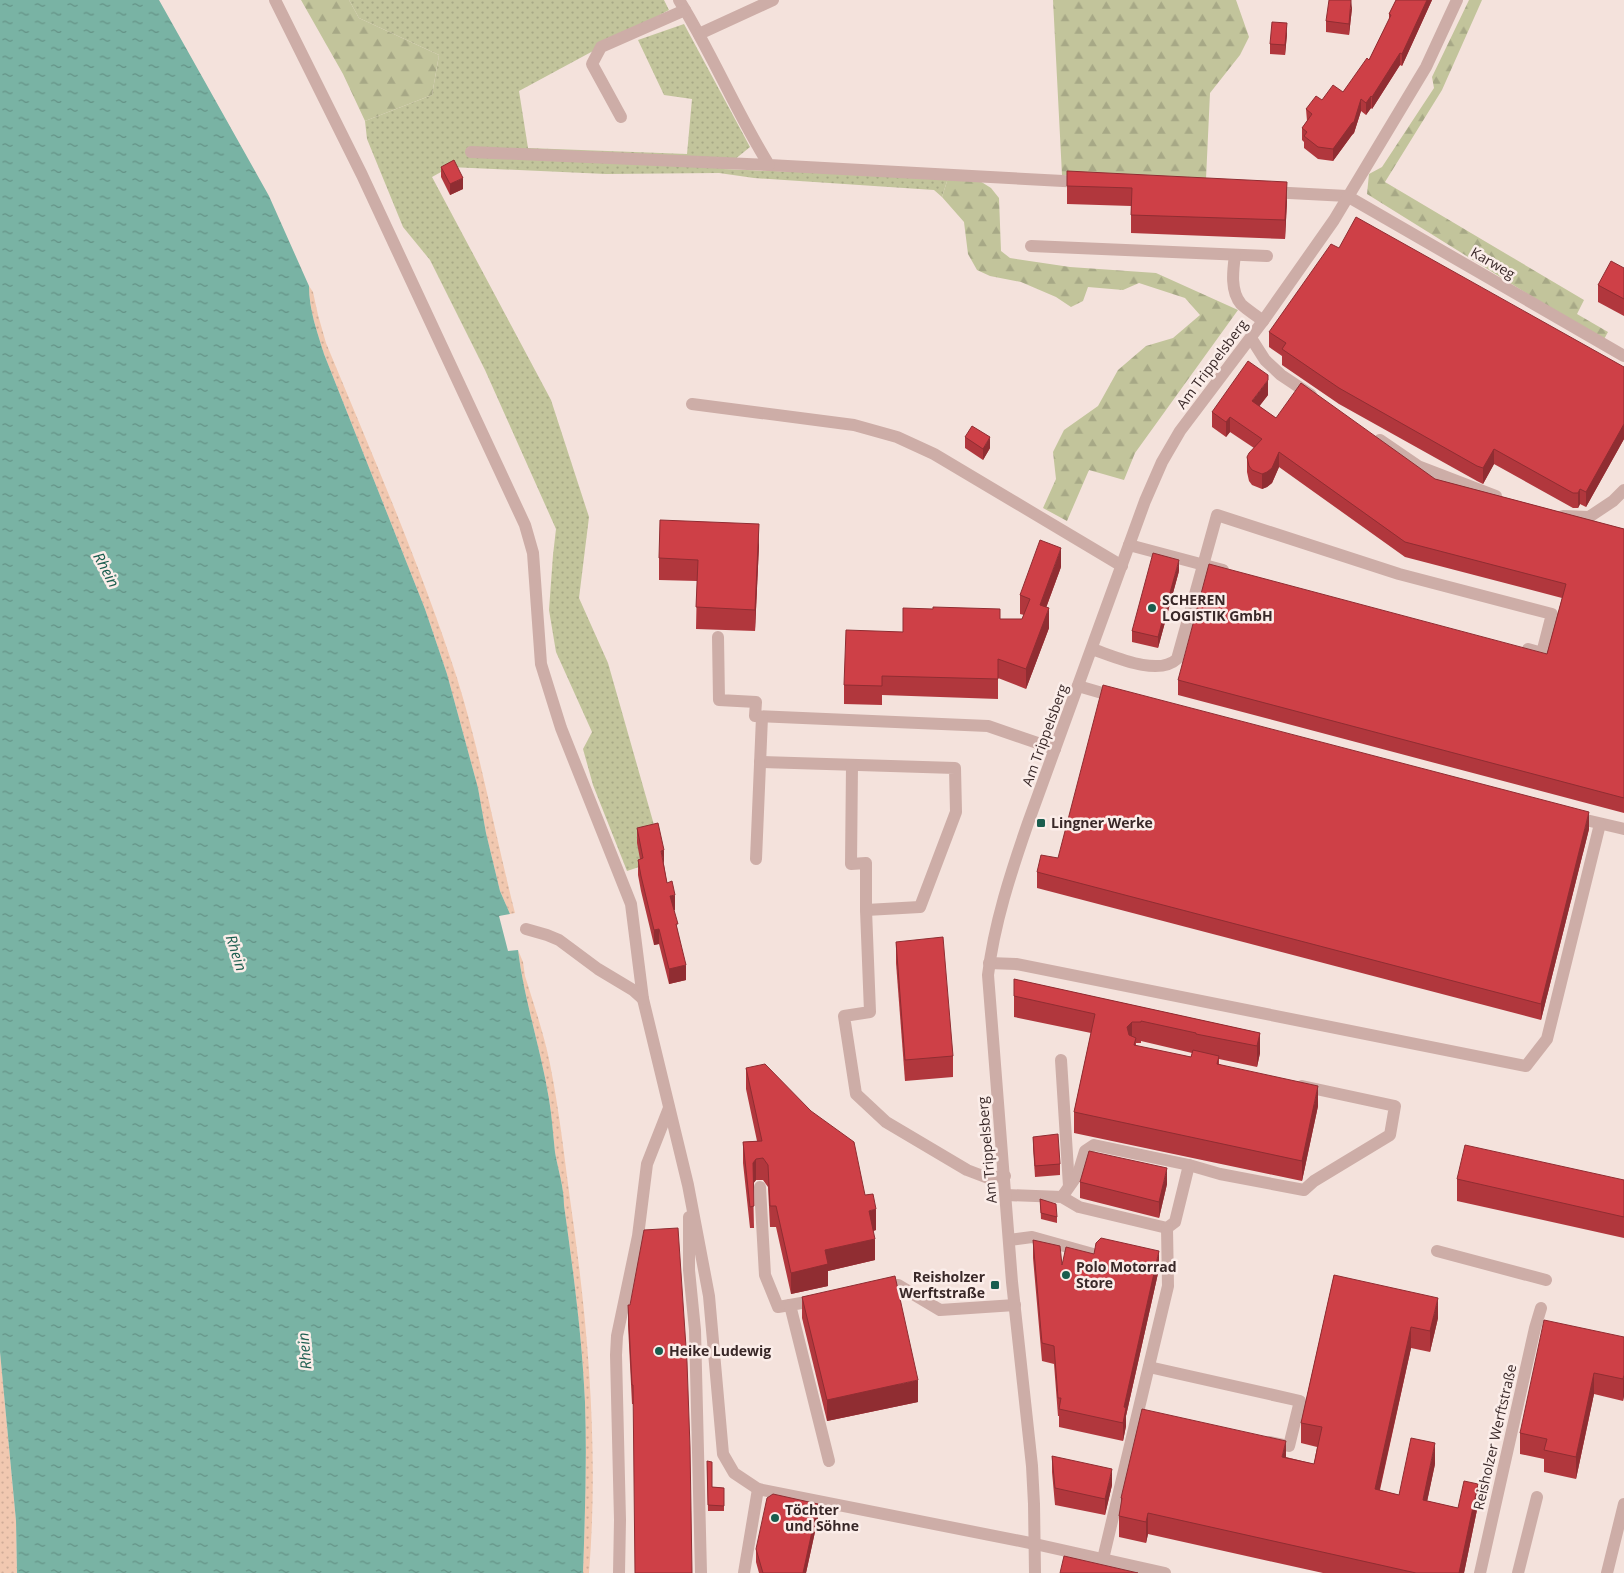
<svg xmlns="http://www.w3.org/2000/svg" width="1624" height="1573" viewBox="0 0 1624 1573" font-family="'Open Sans',sans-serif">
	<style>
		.grass { fill: url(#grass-dots) }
		.forest { fill: url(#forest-firs) }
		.sand { fill: url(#sand-dots) }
		.water { fill: url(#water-ripples) }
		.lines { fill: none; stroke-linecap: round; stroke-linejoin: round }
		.minor { stroke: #cdada7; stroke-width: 12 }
		.wall { fill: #b1373d; fill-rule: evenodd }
		.shaded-wall { fill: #902d32 }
		.building { fill: #ce4047; stroke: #902d32 }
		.poi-dot { fill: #1a5d4e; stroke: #fbede9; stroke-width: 2 }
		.labels { text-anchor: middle; stroke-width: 5; stroke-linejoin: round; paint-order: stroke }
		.street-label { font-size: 14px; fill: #392828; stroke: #fbede9 }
		.poi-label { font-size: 14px; font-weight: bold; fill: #392828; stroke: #fbede9; text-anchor: start }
		.water-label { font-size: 15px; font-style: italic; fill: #1a5d4e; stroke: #fbede9 }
	</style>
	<defs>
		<pattern id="grass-dots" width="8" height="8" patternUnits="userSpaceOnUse" patternTransform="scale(1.25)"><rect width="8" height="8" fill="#c2c49b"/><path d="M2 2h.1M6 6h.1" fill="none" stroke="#a7a886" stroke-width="1.8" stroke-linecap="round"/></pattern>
		<pattern id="forest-firs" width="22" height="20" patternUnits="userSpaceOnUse" patternTransform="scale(1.25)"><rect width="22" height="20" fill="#c2c49b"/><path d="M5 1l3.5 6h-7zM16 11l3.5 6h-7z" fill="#a7a886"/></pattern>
		<pattern id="sand-dots" width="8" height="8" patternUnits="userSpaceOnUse" patternTransform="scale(1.25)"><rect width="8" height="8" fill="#f1c8b0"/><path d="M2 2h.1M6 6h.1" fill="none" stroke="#cfac97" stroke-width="1.8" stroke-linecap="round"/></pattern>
		<pattern id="water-ripples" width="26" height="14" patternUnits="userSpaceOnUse" patternTransform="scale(1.25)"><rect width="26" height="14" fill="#79b3a4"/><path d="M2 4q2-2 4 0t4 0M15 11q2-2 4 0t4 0" fill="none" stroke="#649286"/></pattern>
	</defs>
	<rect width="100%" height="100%" fill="#f4e2dc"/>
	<polygon class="grass" points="349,0 664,0 669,10 519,91 528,148 687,154 692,99 664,95 638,40 684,24 750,147 723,169 948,178 942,197 934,190 754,178 719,173 606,174 450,167 432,177 551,400 589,517 579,598 608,663 658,839 642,866 627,871 593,785 583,749 592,732 556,652 549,610 553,555 556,529 485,370 430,260 403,227 367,139 365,121 432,95 439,55 359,18"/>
	<g class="forest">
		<polygon points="301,0 349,0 359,18 439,55 432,95 365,121 343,74"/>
		<polygon points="1053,0 1236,0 1249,37 1240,55 1210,93 1206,179 1062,175"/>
		<polygon points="1469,0 1482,0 1442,90 1385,182 1584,300 1577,314 1608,332 1603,341 1367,194 1369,174 1382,167 1434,88 1432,77"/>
		<polygon points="972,176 991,188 999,198 1001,251 1010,258 1070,267 1156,273 1238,310 1135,453 1124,480 1089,470 1067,521 1043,508 1056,479 1053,452 1064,430 1098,406 1118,370 1146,346 1173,338 1200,315 1185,298 1139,283 1123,290 1088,287 1083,301 1071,307 1056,297 1021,282 990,276 977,270 968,254 964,222 942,197 948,178"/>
	</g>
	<g class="sand">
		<path d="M309,286L313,292L318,315L326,343C372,454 420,564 457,678C481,755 495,835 515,913L510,914L500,891L486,833L478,788L447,674L425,609L324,354C317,331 309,310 309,286Z"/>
		<path d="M518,950L523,962L525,976C534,1005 544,1034 550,1064C559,1109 564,1154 570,1199C588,1322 599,1449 589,1573H583C585,1516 587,1459 585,1402C582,1335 573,1270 564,1205C564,1187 558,1170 555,1152C553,1134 552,1117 549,1099C541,1049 524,1000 518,950Z"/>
		<polygon points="0,1352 16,1521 17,1573 0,1573"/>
	</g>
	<path class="water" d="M0,0H159L269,196L309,286C309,310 317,331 324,354L425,609L447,674L478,788L486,833L500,891L510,914L499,916L508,951L518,950C524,1000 541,1049 549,1099C552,1117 553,1134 555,1152C558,1170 564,1187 564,1205C573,1270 582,1335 585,1402C587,1459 585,1516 583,1573H17L16,1521L0,1352Z"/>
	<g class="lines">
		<g class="minor">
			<polyline points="275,0 362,175 525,525 533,553 541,664 561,728 631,904 643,999 688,1185 709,1296 723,1454 734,1473 758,1489 1035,1544 1165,1573"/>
			<path d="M679,0C712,53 736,112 769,165L1082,182"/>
			<polyline points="699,34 773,0"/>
			<polyline points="621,117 592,64 601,47 685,10"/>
			<polyline points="471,152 769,165"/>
			<polyline points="1270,192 1347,196 1624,356"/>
			<polyline points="1031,246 1267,256"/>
			<path d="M1235,255C1233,270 1230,291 1241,304C1247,310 1256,315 1263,321"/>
			<polyline points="1251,338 1265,360 1281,375 1311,395"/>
			<polyline points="692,404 854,425 897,437 934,454 1122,566"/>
			<polyline points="1380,440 1418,466 1496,496"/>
			<polyline points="1563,516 1589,517 1613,501 1624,490"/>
			<polyline points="1129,545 1223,570"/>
			<polyline points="718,637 719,700 756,702 755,716 988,726 1055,749"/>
			<path d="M1092,649C1113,656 1158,677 1177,659L1217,515L1399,574L1552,614L1542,653L1528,649"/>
			<polyline points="1078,686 1116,697"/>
			<polyline points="760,762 955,768 956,812 920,907 866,910"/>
			<polyline points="852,765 851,864 866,863 866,910 870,1012 844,1016 856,1094 886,1122 967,1170 988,1178 1005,1176"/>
			<polyline points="1573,817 1624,829"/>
			<polyline points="756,859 762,717"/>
			<polyline points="526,929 547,935 559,940 598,969 633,990 643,999"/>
			<polyline points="989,963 1016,964 1526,1066 1547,1039 1600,824"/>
			<polyline points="1061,1060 1069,1186"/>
			<polyline points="1189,1165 1220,1174 1304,1190 1314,1181 1390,1135 1395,1106 1302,1086"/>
			<polyline points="760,1187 765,1275 778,1307 790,1305"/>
			<polyline points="1006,1195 1062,1197 1079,1207 1167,1228 1175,1222 1189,1165 1094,1145 1085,1151 1078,1174 1062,1197"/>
			<polyline points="689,1217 689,1270 695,1330 701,1573"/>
			<polyline points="1009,1240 1032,1237 1093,1254"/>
			<polyline points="1437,1251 1546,1280"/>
			<polyline points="882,1288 898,1285 940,1310 1015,1305"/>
			<polyline points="818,1300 790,1305 829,1461"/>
			<polyline points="1149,1367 1300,1401 1289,1446 1270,1442"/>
			<polyline points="1103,1559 1168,1286 1167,1228"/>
			<polyline points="619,1573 620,1520 616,1355 617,1336 638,1236 647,1164 669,1108"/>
			<polyline points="744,1573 758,1489"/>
			<path d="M1035,1573L1034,1504L1032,1466L1012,1282L988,975C994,924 1011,872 1028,823L1145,501L1162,462L1180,431L1263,321L1334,220L1426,67L1457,0"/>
			<polyline points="1480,1573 1535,1328 1541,1308"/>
			<polyline points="1518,1573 1537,1497"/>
			<polyline points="1607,1573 1624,1504"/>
		</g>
	</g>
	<g class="wall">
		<polygon points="1396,0 1432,0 1402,66 1400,65 1372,109 1371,108 1366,115 1361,111 1354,133 1352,135 1333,161 1318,159 1304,148 1304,142 1302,140 1302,128 1307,121 1306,109 1322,100 1343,92 1369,60 1389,20 1389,14"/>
		<polygon points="1352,8 1349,35 1326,32 1326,21"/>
		<polygon points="1287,34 1285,55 1270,54 1270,44"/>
		<polygon points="441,167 463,189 450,195 441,177"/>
		<polygon points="1067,171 1287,201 1285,239 1131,233 1131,206 1067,204"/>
		<polygon points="1624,268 1624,316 1598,302 1598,285"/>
		<polygon points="1269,332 1624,367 1624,439 1586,507 1580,504 1578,508 1573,508 1494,464 1483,484 1477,481 1339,404 1282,365 1282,356 1269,347"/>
		<polygon points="1268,395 1259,406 1276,418 1435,479 1624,529 1624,813 1178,695 1178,680 1547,654 1562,598 1405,557 1279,467 1272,483 1267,487 1262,489 1252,485 1249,481 1247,472 1247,457 1254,448 1230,432 1226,437 1212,427 1212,412"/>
		<polygon points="965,437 990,448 983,460 965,448"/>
		<polygon points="759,545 755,631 696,629 697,581 659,580 659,558"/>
		<polygon points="1061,567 1046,608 1049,628 1026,689 998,678 998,699 882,695 882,705 844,704 844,685 903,632 1000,619 1022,619 1024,615 1020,614 1020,595"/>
		<polygon points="1179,571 1158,648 1132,642 1132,631"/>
		<polygon points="637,828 664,865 667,883 675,910 674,910 686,980 669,984 659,944 654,945 641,891 638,875 638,860 640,859 637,843"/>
		<polygon points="1589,829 1541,1020 1037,888 1037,872 1058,858"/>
		<polygon points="896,942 953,1056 953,1077 905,1081 896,963"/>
		<path d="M1014,979L1260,1033V1053L1257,1067L1219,1059V1064L1318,1106L1302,1181L1074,1133V1112L1091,1033L1014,1017ZM1141,1041L1192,1053L1191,1057L1136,1046V1043H1141Z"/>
		<polygon points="746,1068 865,1195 876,1230 873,1231 875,1260 828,1271 828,1286 791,1294 776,1227 770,1227 768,1187 763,1180 756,1180 753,1183 754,1228 750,1228 743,1163 743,1142 757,1141 746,1089"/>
		<polygon points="1033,1137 1060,1164 1060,1175 1035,1177 1033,1147"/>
		<polygon points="1457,1179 1624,1180 1624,1238 1457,1201"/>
		<polygon points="1080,1182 1167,1184 1159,1218 1080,1198"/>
		<polygon points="1040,1199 1057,1217 1057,1223 1041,1219"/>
		<polygon points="1033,1240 1062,1265 1159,1269 1126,1416 1126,1426 1123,1441 1059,1427 1059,1416 1058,1416 1054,1364 1042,1361 1033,1258"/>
		<polygon points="1334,1275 1438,1318 1430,1352 1411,1348 1380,1490 1399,1495 1435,1464 1427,1501 1458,1508 1478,1505 1464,1573 1323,1573 1148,1534 1146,1543 1119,1537 1119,1516 1121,1507 1121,1498 1286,1457 1314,1464 1317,1447 1301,1443 1301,1423"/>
		<polygon points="802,1297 918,1402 827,1421 802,1318"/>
		<polygon points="628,1305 692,1573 633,1404 632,1404 628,1325"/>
		<polygon points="1624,1337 1624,1396 1623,1401 1594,1394 1576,1479 1544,1472 1544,1459 1520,1454 1520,1433"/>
		<polygon points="1052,1456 1112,1485 1105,1515 1055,1505 1052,1472"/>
		<polygon points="707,1461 712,1487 724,1488 724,1511 708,1511"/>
		<polygon points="818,1518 806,1573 759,1573 756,1562 756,1549"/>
	</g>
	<g class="shaded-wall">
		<polygon points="1352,0 1352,8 1349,35 1349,24"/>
		<polygon points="1427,0 1432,0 1402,66 1402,54"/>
		<polygon points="1287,23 1287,34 1285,55 1285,45"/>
		<polygon points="1400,53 1400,65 1372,109 1372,97"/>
		<polygon points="1371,96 1371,108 1366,115 1366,103"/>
		<polygon points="1361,99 1361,111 1354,133 1352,135 1333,161 1333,149"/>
		<polygon points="463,178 463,189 450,195 450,184"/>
		<polygon points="1287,182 1287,201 1285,239 1285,220"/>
		<polygon points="1268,380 1268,395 1252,416 1252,401"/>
		<polygon points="1230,417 1230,432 1226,437 1226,422"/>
		<polygon points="1624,424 1624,439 1586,507 1586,492"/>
		<polygon points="990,437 990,448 983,460 983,449"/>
		<polygon points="1494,449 1494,464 1483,484 1483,468"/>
		<polygon points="1279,452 1279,467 1272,483 1267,487 1262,489 1262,474"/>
		<polygon points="1580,489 1580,504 1578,508 1578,493"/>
		<polygon points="759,524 759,545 755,631 755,610"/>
		<polygon points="1061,548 1061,567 1040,624 1040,605"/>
		<polygon points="1179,560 1179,571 1158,648 1158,637"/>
		<polygon points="1049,608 1049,628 1026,689 1026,669"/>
		<polygon points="1589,812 1589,829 1541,1020 1541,1004"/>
		<polygon points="664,850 664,866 661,851"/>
		<polygon points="675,895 675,910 670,911 670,896"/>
		<polygon points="659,929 659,944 654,945 654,930"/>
		<polygon points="686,965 686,980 669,984 669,969"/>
		<polygon points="1132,1022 1132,1042 1127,1048 1127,1027"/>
		<polygon points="1260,1033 1260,1053 1257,1067 1257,1046"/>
		<polygon points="1318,1086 1318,1106 1302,1181 1302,1161"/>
		<polygon points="756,1159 756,1180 753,1184 753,1163"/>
		<polygon points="1167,1168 1167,1184 1159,1218 1159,1202"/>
		<polygon points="876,1209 876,1230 869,1232 869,1211"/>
		<polygon points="875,1239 875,1260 828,1271 828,1286 791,1294 791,1273 825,1250"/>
		<polygon points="1159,1251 1159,1269 1126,1416 1126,1426 1123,1441 1123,1423 1124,1407"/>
		<polygon points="1438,1298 1438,1318 1430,1352 1430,1331"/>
		<polygon points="1411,1327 1411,1348 1375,1510 1375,1489"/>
		<polygon points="1594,1373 1594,1394 1576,1479 1576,1457"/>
		<polygon points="1624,1375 1624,1396 1623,1401 1623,1379"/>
		<polygon points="918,1380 918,1402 827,1421 827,1400"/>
		<polygon points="1286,1441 1286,1461 1282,1457"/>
		<polygon points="1435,1443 1435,1464 1423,1521 1423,1500"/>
		<polygon points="1112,1469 1112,1485 1105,1515 1105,1499"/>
		<polygon points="1478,1484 1478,1505 1464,1573 1459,1573"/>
		<polygon points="818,1504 818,1518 806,1573 803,1573"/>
		<polygon points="1148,1513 1148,1534 1146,1543 1146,1522"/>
	</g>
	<g class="building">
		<polygon points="1329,0 1351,0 1349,24 1326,21"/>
		<polygon points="1396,0 1427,0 1402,54 1400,53 1372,97 1371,96 1366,103 1361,99 1354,122 1352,123 1333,149 1318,147 1304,136 1307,132 1302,128 1312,114 1306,109 1316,96 1322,100 1333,85 1343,92 1367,58 1369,60 1391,15 1389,14"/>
		<polygon points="1272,22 1287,23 1285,45 1270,44"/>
		<polygon points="454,160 463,178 450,184 441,167"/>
		<polygon points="1067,171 1287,182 1285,220 1131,215 1132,188 1067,186"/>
		<polygon points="1356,217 1624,367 1624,424 1586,492 1580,489 1578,493 1573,493 1494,449 1483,468 1477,466 1339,388 1282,349 1286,343 1269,332 1331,244 1339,248"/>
		<polygon points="1611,261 1624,268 1624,299 1598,285"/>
		<polygon points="1248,361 1268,375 1268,380 1252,401 1276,418 1301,383 1435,479 1624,529 1624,798 1178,680 1209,564 1547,654 1566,584 1405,542 1279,452 1272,468 1267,472 1262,474 1252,470 1249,466 1247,457 1249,453 1262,439 1230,417 1226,422 1212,412"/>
		<polygon points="972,426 990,437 983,449 965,437"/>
		<polygon points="660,520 759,524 755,610 696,607 698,560 659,558"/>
		<polygon points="1040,540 1061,548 1040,605 1049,608 1026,669 998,659 998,679 882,676 882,686 844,685 846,630 903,632 903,608 933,609 933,607 1000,609 1000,619 1022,619 1030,599 1020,595"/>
		<polygon points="1153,553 1179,560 1158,637 1132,631"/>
		<polygon points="1103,685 1589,812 1541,1004 1037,872 1041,855 1058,858"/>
		<polygon points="658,823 664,850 661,851 667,883 672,881 675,895 670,896 678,924 676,924 686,965 669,969 659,929 654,930 641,876 638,860 643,858 637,828"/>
		<polygon points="943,937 953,1056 905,1060 896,942"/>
		<polygon points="1014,979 1260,1033 1257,1046 1196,1034 1196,1033 1141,1021 1141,1022 1132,1022 1127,1027 1129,1035 1136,1038 1134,1045 1191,1057 1193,1050 1219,1056 1217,1064 1318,1086 1302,1161 1074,1112 1095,1014 1014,996"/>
		<polygon points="765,1064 811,1111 854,1142 865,1195 873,1194 876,1209 869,1211 875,1239 825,1250 828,1264 791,1273 776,1206 770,1206 768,1165 763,1158 756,1159 753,1163 754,1206 750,1207 743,1142 762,1141 746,1068"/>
		<polygon points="1058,1134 1060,1164 1035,1166 1033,1137"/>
		<polygon points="1465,1145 1624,1180 1624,1217 1457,1179"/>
		<polygon points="1089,1151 1167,1168 1159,1202 1080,1182"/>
		<polygon points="1040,1199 1056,1204 1057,1217 1041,1213"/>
		<polygon points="678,1228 687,1362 690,1447 692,1573 635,1573 633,1385 632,1385 628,1305 630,1305 644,1230"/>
		<polygon points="1101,1238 1159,1251 1124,1407 1126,1408 1123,1423 1059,1409 1061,1398 1058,1398 1054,1346 1042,1343 1033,1240 1060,1246 1062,1265 1066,1247 1094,1254 1096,1243"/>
		<polygon points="1334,1275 1438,1298 1430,1331 1411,1327 1375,1489 1399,1495 1411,1438 1435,1443 1423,1500 1458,1508 1464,1481 1478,1484 1459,1573 1416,1573 1148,1513 1146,1522 1119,1516 1122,1498 1121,1498 1142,1409 1286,1441 1282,1457 1314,1464 1322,1427 1301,1423"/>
		<polygon points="895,1276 918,1380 827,1400 802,1297"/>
		<polygon points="1544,1320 1624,1337 1624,1375 1623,1379 1594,1373 1576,1457 1544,1450 1547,1439 1520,1433"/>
		<polygon points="1052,1456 1112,1469 1105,1499 1055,1488"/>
		<polygon points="707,1461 712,1462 712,1487 724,1488 724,1506 708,1505"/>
		<polygon points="773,1494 818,1504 803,1573 763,1573 756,1549 767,1498"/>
		<polygon points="1064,1556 1138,1573 1060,1573"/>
	</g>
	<g class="poi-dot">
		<circle cx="1152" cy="608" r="5"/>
		<rect x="1036" y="818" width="10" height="10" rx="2.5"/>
		<circle cx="1066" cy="1275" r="5"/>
		<rect x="990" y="1280" width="10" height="10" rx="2.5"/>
		<circle cx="659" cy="1351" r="5"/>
		<circle cx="775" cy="1518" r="5"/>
	</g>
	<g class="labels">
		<g class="street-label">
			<text transform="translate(1493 263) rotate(30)" y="5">Karweg</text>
			<text transform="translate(1212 364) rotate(-53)" y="5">Am Trippelsberg</text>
			<text transform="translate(1045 735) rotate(-70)" y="5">Am Trippelsberg</text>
			<text transform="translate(987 1150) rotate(-95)" y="5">Am Trippelsberg</text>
			<text transform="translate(1495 1437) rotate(-77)" y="5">Reisholzer Werftstraße</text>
		</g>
		<g class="poi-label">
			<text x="1162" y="605">SCHEREN<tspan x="1162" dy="16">LOGISTIK GmbH</tspan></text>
			<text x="1051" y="828">Lingner Werke</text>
			<text x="1076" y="1272">Polo Motorrad<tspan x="1076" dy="16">Store</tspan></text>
			<text x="985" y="1282" text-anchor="end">Reisholzer<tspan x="985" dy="16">Werftstraße</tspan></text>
			<text x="669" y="1356">Heike Ludewig</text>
			<text x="785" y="1515">Töchter<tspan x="785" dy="16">und Söhne</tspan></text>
		</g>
		<g class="water-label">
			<text transform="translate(106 570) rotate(62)" y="5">Rhein</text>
			<text transform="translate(236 953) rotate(72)" y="5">Rhein</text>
			<text transform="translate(305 1351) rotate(-95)" y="5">Rhein</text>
		</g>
	</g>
</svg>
